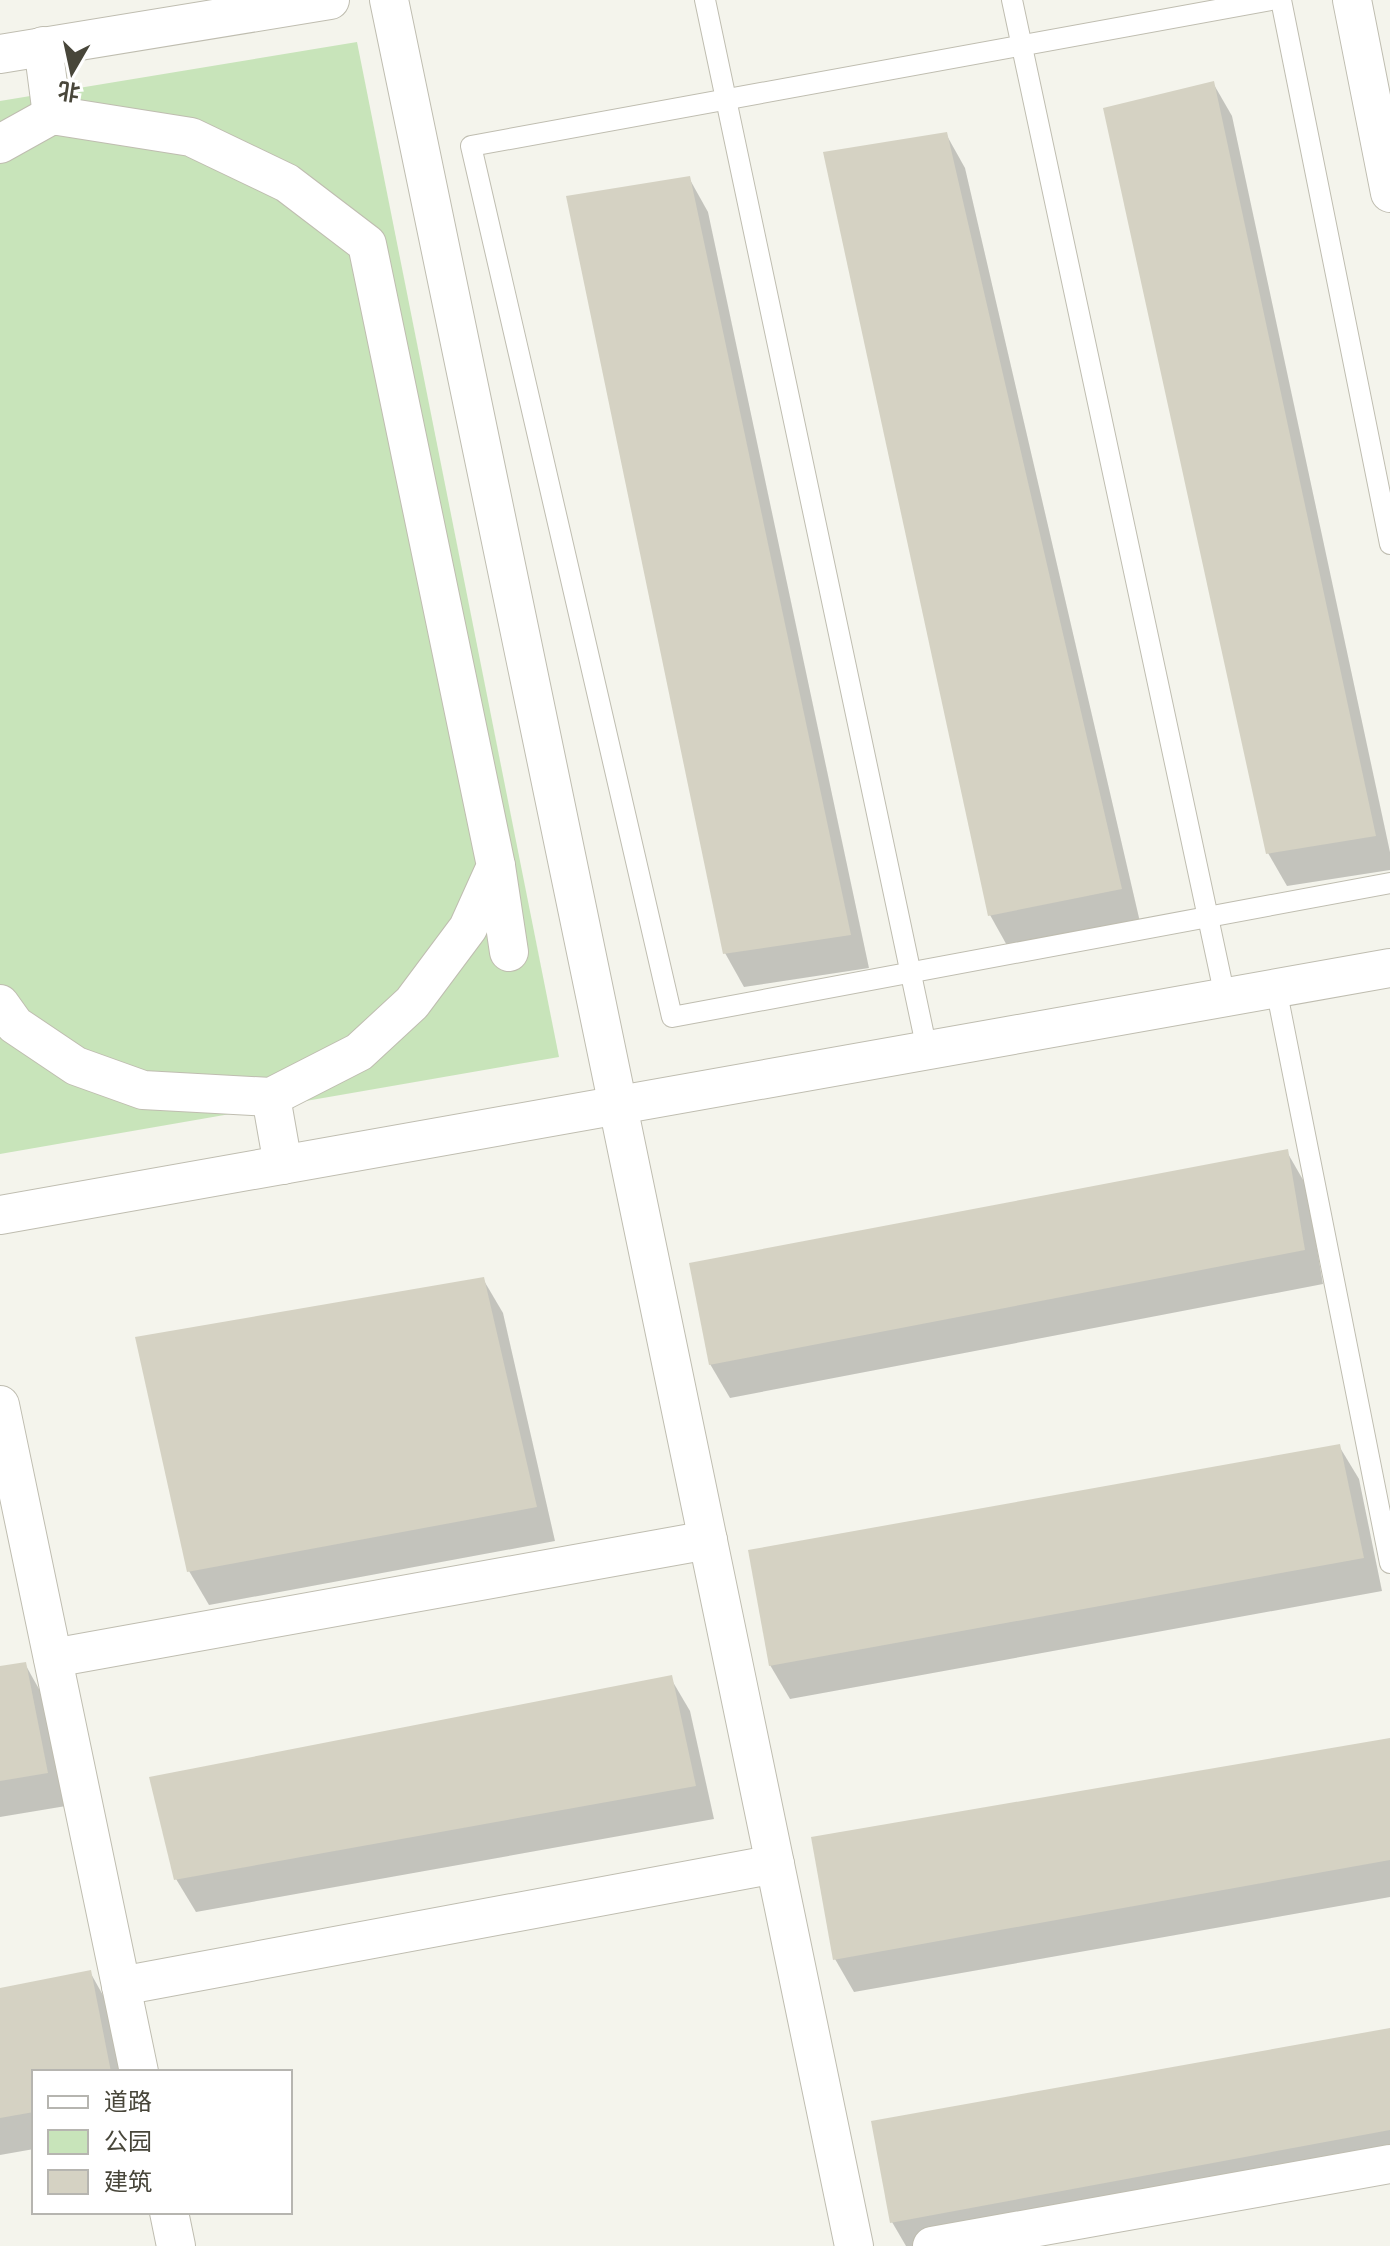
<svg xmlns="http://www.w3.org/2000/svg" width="1390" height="2246" viewBox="0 0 1390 2246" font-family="Lato,'Noto Sans SC',sans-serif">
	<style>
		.green { fill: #c8e4ba }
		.shadow { fill: #0003 }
		.building { fill: #d5d2c3 }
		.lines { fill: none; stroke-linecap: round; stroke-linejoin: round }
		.service-casing { stroke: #bfbdb0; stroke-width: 22 }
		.minor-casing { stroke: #bfbdb0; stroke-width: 40 }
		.service { stroke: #fff; stroke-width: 20 }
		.minor { stroke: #fff; stroke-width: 38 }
	</style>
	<rect width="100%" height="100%" fill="#f4f4ec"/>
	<polygon class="green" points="357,42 559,1057 0,1154 0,101"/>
	<g class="shadow">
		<polygon points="1213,83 1232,116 1390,852 1390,870 1287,886 1268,853"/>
		<polygon points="946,134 965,168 1140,922 1009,949 990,915"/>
		<polygon points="689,178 708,212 869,968 744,987 725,953"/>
		<polygon points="1287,1152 1306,1185 1323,1284 730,1398 710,1364"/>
		<polygon points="483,1279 503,1313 555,1541 209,1605 189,1571"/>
		<polygon points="1339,1446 1359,1479 1382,1591 790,1699 770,1665"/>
		<polygon points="25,1664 44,1698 66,1806 0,1817 0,1668"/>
		<polygon points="670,1677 690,1711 714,1819 196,1912 176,1879"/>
		<polygon points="1390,1740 1390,1897 854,1992 835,1959"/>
		<polygon points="90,1972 109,2006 123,2072 34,2072 34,2149 0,2155 0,1990"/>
		<polygon points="1390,2031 1390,2167 962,2246 906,2246 892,2222"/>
	</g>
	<g class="building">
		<polygon points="1214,81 1376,836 1266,854 1103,108"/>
		<polygon points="947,132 1122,889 988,916 823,152"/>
		<polygon points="690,176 851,935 723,954 566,196"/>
		<polygon points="1288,1149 1305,1250 709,1365 689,1263"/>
		<polygon points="484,1277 537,1507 187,1572 135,1337"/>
		<polygon points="1340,1444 1364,1558 769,1666 748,1550"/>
		<polygon points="26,1662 48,1773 0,1781 0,1666"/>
		<polygon points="672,1675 696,1786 174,1880 149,1777"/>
		<polygon points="1390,1738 1390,1860 833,1960 811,1837"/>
		<polygon points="91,1970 111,2072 34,2072 34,2112 0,2118 0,1988"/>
		<polygon points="1390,2028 1390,2130 890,2223 871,2121"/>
	</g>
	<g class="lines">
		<defs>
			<g id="service">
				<polyline points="705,0 927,1050"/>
				<polyline points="1012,0 1225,997"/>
				<polyline points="1271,0 471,146 672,1017 1390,883"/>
				<polyline points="1281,0 1390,544"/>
				<polyline points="1276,988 1390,1563"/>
			</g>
			<g id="minor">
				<polyline points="389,0 854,2246"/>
				<polyline points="1352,0 1390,193"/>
				<polyline points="43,46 52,115"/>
				<polyline points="0,54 330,0"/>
				<polyline points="0,144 52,115 191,137 287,183 367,244 496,866 468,928 412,1003 359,1052 271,1097 143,1090 76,1066 15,1025 0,1004"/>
				<polyline points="496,866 509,952"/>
				<polyline points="271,1097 283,1165"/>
				<polyline points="0,1215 1390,968"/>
				<polyline points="0,1405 139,2072"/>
				<polyline points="53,1658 708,1540"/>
				<polyline points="121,1986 775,1864"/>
				<polyline points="169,2212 176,2246"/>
				<polyline points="932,2246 1390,2164"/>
			</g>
		</defs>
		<use href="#service" class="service-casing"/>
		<use href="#minor" class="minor-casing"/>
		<use href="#service" class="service"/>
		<use href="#minor" class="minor"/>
	</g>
	<rect x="32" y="2070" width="260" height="144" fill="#ffffff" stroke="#b6b5b0" stroke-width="2"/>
	<rect x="48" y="2096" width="40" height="12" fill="#ffffff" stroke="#b6b5b0" stroke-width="2"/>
	<text x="104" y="2110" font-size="24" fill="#48463a">道路</text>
	<rect x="48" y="2130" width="40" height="24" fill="#c8e4ba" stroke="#b6b5b0" stroke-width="2"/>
	<text x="104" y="2150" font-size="24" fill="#48463a">公园</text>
	<rect x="48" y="2170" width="40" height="24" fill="#d5d2c3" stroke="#b6b5b0" stroke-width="2"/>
	<text x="104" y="2190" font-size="24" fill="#48463a">建筑</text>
	<g transform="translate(72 72) rotate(189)" stroke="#ffffff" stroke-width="6" paint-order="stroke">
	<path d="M0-6L14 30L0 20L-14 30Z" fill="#48463a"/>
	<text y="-12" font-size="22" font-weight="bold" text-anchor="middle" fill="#48463a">北</text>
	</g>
</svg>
